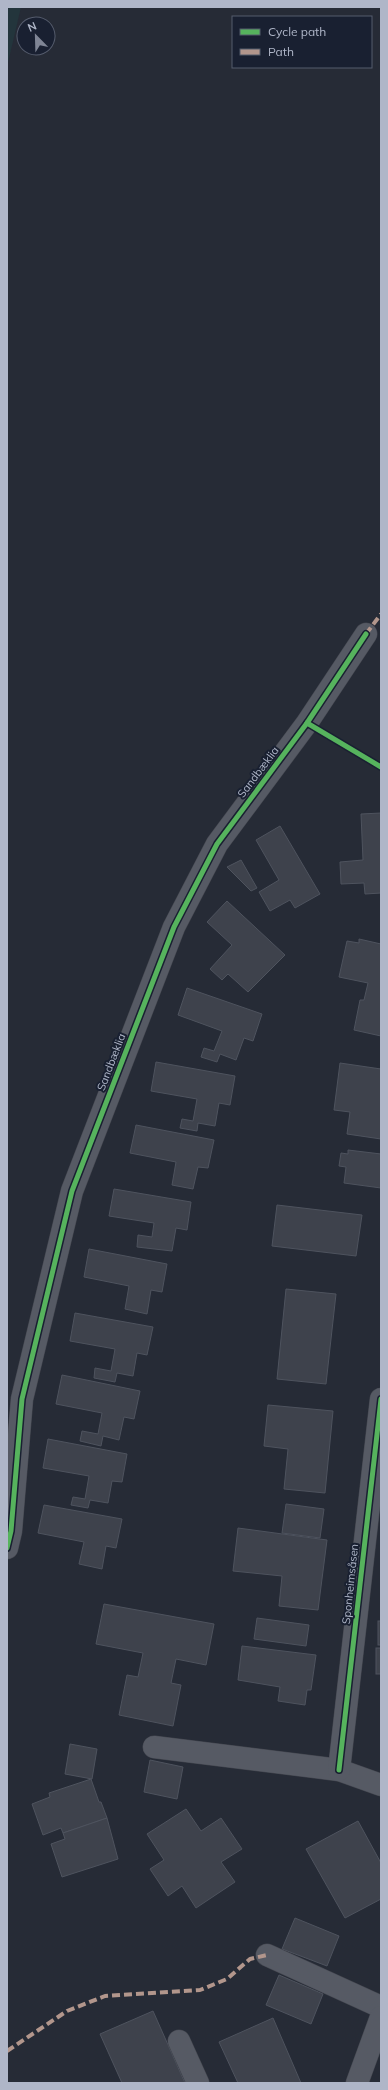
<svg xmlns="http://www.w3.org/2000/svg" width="388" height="2090" viewBox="0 0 388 2090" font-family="Mulish,sans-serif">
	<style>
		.green { fill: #23353c }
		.building { fill: #3e424c; stroke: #4e535e }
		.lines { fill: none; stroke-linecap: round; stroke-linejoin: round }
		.minor-casing { stroke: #43464f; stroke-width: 23 }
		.minor { stroke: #565a64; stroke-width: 22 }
		.quiet { stroke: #b2968c; stroke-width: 4; stroke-dasharray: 8 4; stroke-linecap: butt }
		.cycleway-casing { stroke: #192031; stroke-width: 8 }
		.cycleway { stroke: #56b35d; stroke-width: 5 }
		.labels { text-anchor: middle; stroke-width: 4; stroke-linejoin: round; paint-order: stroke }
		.street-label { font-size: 11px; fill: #afb6c8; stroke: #192031 }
	</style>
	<rect width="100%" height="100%" fill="#262b36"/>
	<polygon class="green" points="7,7 21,7 7,67"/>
	<g class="building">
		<polygon points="381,813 381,893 365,894 364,883 341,884 340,862 363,860 361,814"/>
		<polygon points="280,826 320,894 295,908 290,900 270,911 259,892 279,880 256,840"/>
		<polygon points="241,860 257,888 251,891 227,867"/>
		<polygon points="227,901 285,955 248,992 228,974 222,980 210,969 232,945 207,922"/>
		<polygon points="359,939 381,944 381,1036 354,1030 360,1000 364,1000 368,983 339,977 347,941 359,943"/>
		<polygon points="187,988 262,1014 253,1041 244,1038 236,1060 220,1054 217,1062 201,1057 204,1048 214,1051 222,1031 178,1015"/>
		<polygon points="156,1062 235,1076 230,1105 219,1103 215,1126 198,1123 197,1131 180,1128 182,1119 193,1121 197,1099 151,1091"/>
		<polygon points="340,1063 381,1069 381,1139 347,1134 350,1112 334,1110"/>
		<polygon points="136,1125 214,1140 208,1168 198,1167 193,1189 172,1185 176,1162 130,1153"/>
		<polygon points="348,1150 381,1154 381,1188 344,1183 346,1167 339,1166 341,1153 348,1154"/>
		<polygon points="114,1189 191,1202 187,1230 176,1228 172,1251 137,1247 138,1235 152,1237 154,1223 109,1216"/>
		<polygon points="277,1205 362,1215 356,1256 272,1246"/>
		<polygon points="89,1249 167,1264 162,1292 151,1290 147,1314 125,1309 129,1286 84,1277"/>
		<polygon points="286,1289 336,1294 326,1384 277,1379"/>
		<polygon points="75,1313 153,1327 147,1355 137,1353 133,1376 117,1373 115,1382 94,1378 95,1368 111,1371 115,1349 70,1341"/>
		<polygon points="62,1375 140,1391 134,1419 124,1417 119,1440 103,1436 101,1446 80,1441 82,1431 98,1434 102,1413 56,1404"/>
		<polygon points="268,1405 333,1411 325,1493 284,1489 288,1449 264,1446"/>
		<polygon points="48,1439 127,1454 122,1482 112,1481 108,1503 90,1500 88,1508 71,1505 73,1497 85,1499 89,1476 43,1468"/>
		<polygon points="286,1504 324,1509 320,1538 282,1533"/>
		<polygon points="44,1505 122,1519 116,1548 106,1546 102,1569 79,1564 84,1542 38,1533"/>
		<polygon points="238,1528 327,1540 318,1610 279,1606 282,1576 233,1571"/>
		<polygon points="104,1604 214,1624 206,1665 176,1659 171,1683 181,1685 173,1726 119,1715 127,1675 138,1677 143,1653 96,1644"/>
		<polygon points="257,1618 309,1625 306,1646 254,1639"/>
		<rect x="378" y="1621" width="3" height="24"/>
		<polygon points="242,1646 316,1655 311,1690 307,1690 305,1705 278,1701 280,1687 238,1680"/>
		<rect x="376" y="1648" width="5" height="26"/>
		<polygon points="70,1744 97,1749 92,1779 65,1774"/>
		<polygon points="150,1760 183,1767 177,1799 144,1792"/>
		<polygon points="91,1779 99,1802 101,1802 107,1818 63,1833 61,1828 43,1835 32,1804 50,1797 49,1793"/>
		<polygon points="186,1809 201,1831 221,1818 242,1849 221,1862 235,1882 196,1908 182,1886 168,1896 150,1869 164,1860 147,1834"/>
		<polygon points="107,1818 118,1859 62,1877 51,1844 65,1839 63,1833"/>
		<polygon points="358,1821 381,1863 381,1899 345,1918 306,1849"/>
		<polygon points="295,1918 339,1936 327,1966 282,1949"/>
		<polygon points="279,1975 323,1994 311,2024 266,2005"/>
		<polygon points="153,2011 185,2083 122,2083 100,2034"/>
		<polygon points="273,2018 301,2083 238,2083 219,2042"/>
	</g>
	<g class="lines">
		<defs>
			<g id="minor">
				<polyline points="7,1548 11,1531 22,1399 72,1191 174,927 217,844 307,723 366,634"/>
				<polyline points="154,1747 339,1770 381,1785"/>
				<polyline points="339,1770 381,1399"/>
				<polyline points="267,1955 381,2007"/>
				<polyline points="179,2041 198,2083"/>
				<polyline points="357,2083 381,2017"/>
			</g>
		</defs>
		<use href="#minor" class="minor-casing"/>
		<use href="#minor" class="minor"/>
		<g class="quiet">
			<polyline points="366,634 381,614"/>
			<polyline points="7,2051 67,2011 105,1996 200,1990 227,1979 250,1959 267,1955"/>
		</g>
		<defs>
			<g id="cycleway">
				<polyline points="307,723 381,767"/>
				<polyline points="7,1548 11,1531 22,1399 72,1191 174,927 217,844 307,723 366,634"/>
				<polyline points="339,1770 381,1399"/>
			</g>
		</defs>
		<use href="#cycleway" class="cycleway-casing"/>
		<use href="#cycleway" class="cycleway"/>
	</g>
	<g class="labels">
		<g class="street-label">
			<text transform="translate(258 772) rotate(-53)" y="4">Sandbæklia</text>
			<text transform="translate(111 1062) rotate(-69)" y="4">Sandbæklia</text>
			<text transform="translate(350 1584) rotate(-84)" y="4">Sponheimsåsen</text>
		</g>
	</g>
	<rect width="388" height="2090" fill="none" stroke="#afb6c8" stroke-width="16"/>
	<rect x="232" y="16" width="140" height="52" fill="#192031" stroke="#555c6d"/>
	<rect x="240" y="29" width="20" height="6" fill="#56b35d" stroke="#555c6d"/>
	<text x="268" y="36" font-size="12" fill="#afb6c8">Cycle path</text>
	<rect x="240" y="49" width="20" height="6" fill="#b2968c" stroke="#555c6d"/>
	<text x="268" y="56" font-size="12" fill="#afb6c8">Path</text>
	<g transform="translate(36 36) rotate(337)"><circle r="19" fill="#192031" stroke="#555c6d"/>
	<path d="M0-3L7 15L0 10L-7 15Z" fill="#7f8595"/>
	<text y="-6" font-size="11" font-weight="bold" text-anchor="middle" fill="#afb6c8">N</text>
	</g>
</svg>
